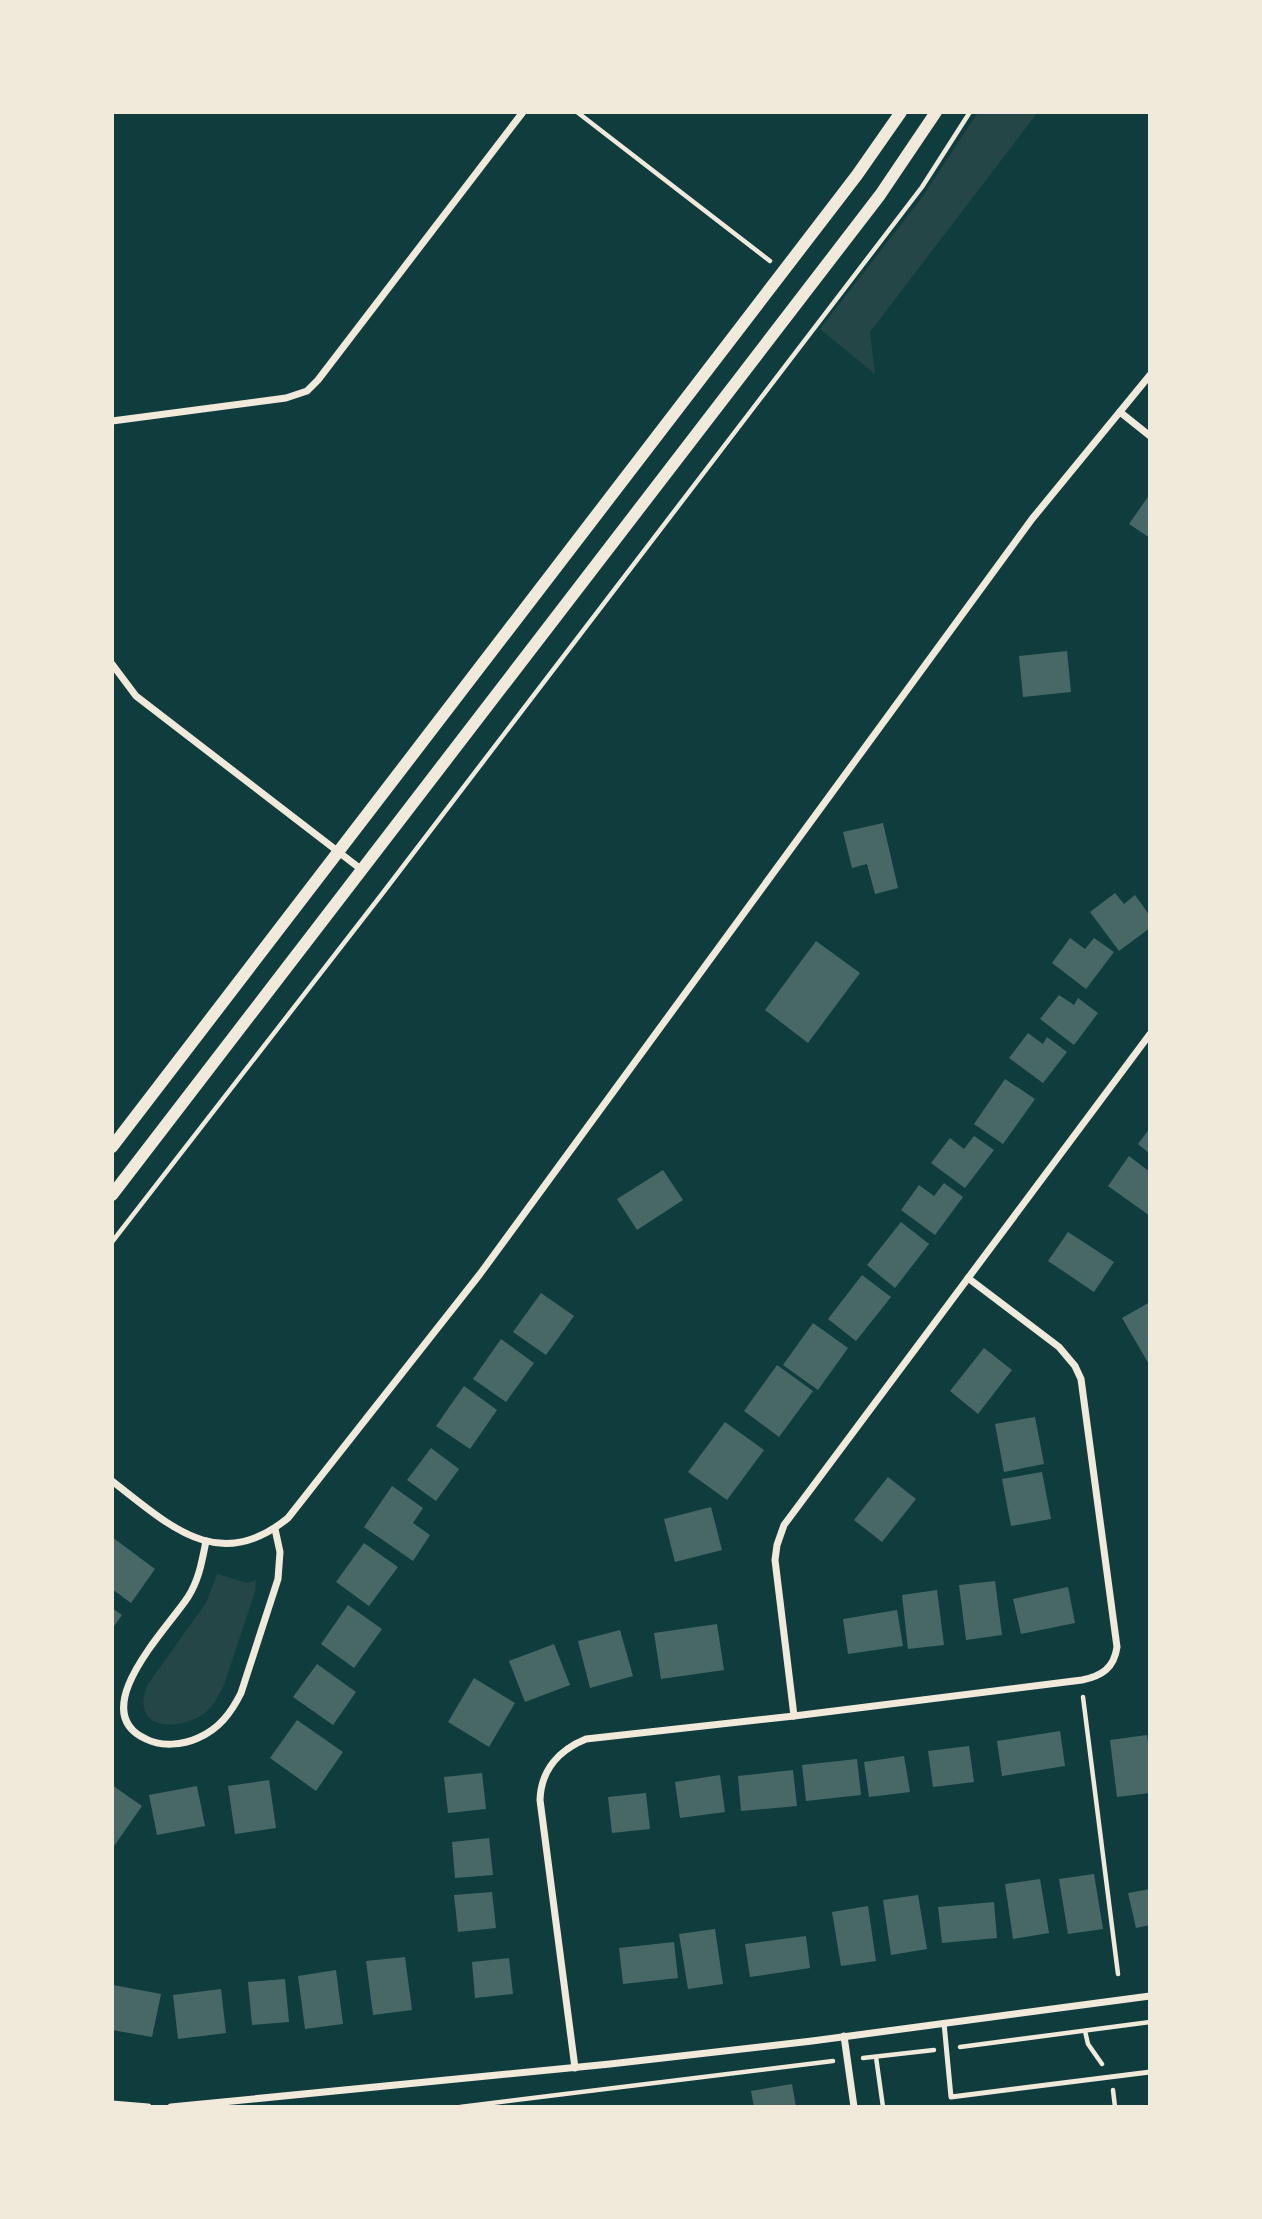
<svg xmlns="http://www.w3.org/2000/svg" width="1262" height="2219" viewBox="0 0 1262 2219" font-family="Montserrat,sans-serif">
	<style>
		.green { fill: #244646 }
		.building { fill: #486865 }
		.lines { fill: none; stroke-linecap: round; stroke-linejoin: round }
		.path { stroke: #f1e9da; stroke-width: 4.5 }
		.service { stroke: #f1e9da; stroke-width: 5 }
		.minor { stroke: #f1e9da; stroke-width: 7 }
		.tertiary { stroke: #f1e9da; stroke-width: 12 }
	</style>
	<rect width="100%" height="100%" fill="#0f3d3e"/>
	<g class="green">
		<polygon points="978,112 1038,112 870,332 875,374 820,329 923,196"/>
		<path d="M217,1574L247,1583L256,1580L255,1592L224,1685C219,1695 214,1705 206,1712C178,1734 128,1729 148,1684L206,1603Z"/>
	</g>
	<g class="building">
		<polygon points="1150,494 1150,538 1129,524"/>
		<polygon points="1067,651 1071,692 1023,697 1019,656"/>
		<polygon points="883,823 898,888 875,894 867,864 852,868 843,832"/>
		<polygon points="1115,893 1124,904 1135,895 1150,916 1150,928 1119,951 1090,912"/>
		<polygon points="1070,938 1085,949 1094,938 1114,952 1086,989 1052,963"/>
		<polygon points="816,941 860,973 808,1043 765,1010"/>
		<polygon points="1059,995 1074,1005 1078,998 1098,1013 1074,1045 1040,1019"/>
		<polygon points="1028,1033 1043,1044 1047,1037 1067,1052 1043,1083 1009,1058"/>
		<polygon points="1005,1079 1035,1099 1003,1144 974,1124"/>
		<polygon points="1150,1128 1150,1154 1138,1144"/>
		<polygon points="974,1136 994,1150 965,1188 931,1163 950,1138 964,1149"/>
		<polygon points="1129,1156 1150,1172 1150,1216 1108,1186"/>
		<polygon points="663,1170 683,1200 637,1230 617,1199"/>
		<polygon points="944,1183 963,1197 935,1235 901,1210 919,1185 934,1196"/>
		<polygon points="901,1222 929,1244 895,1288 867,1265"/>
		<polygon points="1068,1232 1114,1262 1094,1292 1048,1261"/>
		<polygon points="862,1275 891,1297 856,1341 828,1319"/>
		<polygon points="541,1293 574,1316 546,1355 513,1332"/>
		<polygon points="1150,1302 1150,1366 1122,1318"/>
		<polygon points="813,1323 848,1348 818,1390 783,1365"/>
		<polygon points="501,1339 534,1363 506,1402 473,1379"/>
		<polygon points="984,1348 1012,1370 978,1414 950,1391"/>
		<polygon points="777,1365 813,1391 779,1437 744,1411"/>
		<polygon points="464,1386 497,1410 470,1449 436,1426"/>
		<polygon points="1035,1417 1044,1464 1004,1472 995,1424"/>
		<polygon points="725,1422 764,1450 727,1500 688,1472"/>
		<polygon points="431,1448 459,1469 436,1501 407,1480"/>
		<polygon points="1042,1472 1051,1519 1011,1526 1002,1479"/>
		<polygon points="888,1477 916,1499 882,1542 854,1520"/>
		<polygon points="392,1486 423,1508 413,1523 430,1535 413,1561 364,1527"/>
		<polygon points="711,1507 722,1550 675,1562 664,1519"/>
		<polygon points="112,1537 155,1569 131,1603 112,1589"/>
		<polygon points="364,1543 398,1567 369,1606 336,1582"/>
		<polygon points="995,1581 1002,1635 966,1640 959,1585"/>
		<polygon points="1068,1587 1075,1623 1021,1634 1013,1599"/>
		<polygon points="937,1590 944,1645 908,1649 902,1595"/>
		<polygon points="348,1605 382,1629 354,1668 321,1644"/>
		<polygon points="112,1608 122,1615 112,1629"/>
		<polygon points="897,1610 903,1646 848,1654 843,1619"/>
		<polygon points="717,1624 724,1670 661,1679 654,1633"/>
		<polygon points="620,1630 633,1676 590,1688 578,1641"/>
		<polygon points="554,1644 570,1685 525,1702 509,1661"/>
		<polygon points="317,1664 356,1692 333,1725 293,1697"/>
		<polygon points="474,1678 515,1703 489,1747 448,1722"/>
		<polygon points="297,1720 343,1752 316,1791 270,1758"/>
		<polygon points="1060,1731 1065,1766 1002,1776 997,1741"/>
		<polygon points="1147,1735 1150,1758 1150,1793 1117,1797 1110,1740"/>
		<polygon points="969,1746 974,1782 933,1787 928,1751"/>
		<polygon points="904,1756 910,1792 869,1797 864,1762"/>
		<polygon points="857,1759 861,1795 806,1801 802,1765"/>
		<polygon points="793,1770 797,1806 741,1811 738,1776"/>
		<polygon points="482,1773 486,1809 448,1813 444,1777"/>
		<polygon points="720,1775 725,1812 680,1818 675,1782"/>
		<polygon points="269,1780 276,1828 235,1834 228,1786"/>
		<polygon points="112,1785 142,1806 112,1849"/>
		<polygon points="197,1786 205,1826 157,1835 149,1795"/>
		<polygon points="646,1793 650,1829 612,1833 608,1797"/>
		<polygon points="489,1838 493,1875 455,1878 452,1842"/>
		<polygon points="1094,1874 1103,1929 1068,1934 1059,1879"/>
		<polygon points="1040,1879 1049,1933 1013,1939 1005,1884"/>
		<polygon points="1150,1889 1150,1925 1136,1928 1128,1893"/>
		<polygon points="492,1892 496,1928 458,1932 454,1895"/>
		<polygon points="918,1895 927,1949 891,1955 883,1900"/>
		<polygon points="994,1902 997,1938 942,1943 938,1907"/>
		<polygon points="868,1906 876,1961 841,1966 832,1912"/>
		<polygon points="715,1929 723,1984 688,1989 679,1934"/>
		<polygon points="806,1936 810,1968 750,1977 745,1944"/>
		<polygon points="674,1942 678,1978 623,1984 619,1948"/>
		<polygon points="405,1957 412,2010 373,2015 366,1961"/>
		<polygon points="509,1958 513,1994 475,1998 472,1962"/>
		<polygon points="336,1970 343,2024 305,2029 298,1976"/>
		<polygon points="285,1979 289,2022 252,2025 248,1982"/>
		<polygon points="113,1985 161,1994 152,2037 112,2030"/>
		<polygon points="221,1989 226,2033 178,2039 173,1995"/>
		<polygon points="792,2084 796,2107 754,2107 751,2091"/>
	</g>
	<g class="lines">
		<g class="path">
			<polyline points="577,112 770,261"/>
			<polyline points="112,1242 382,894 922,187 970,112"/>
			<polyline points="1083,1697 1118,1974"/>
			<polyline points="1085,2031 1088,2044 1102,2064"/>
			<polyline points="960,2047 1150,2022"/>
			<polyline points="876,2057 883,2107"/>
			<polyline points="863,2058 934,2050"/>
			<polyline points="1113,2090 1115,2107"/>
			<polyline points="460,2107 833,2061"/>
		</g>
		<polyline class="service" points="944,2023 951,2097 1150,2072"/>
		<g class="minor">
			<polyline points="1120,412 1150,436"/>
			<polyline points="112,421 286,398 307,391 318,380 523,112"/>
			<polyline points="112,664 136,696 362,870"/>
			<path d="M112,1481C169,1525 218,1575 288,1518L480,1274L1032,519L1150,375"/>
			<path d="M206,1541C202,1561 199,1580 188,1597C168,1628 84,1711 146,1739C161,1747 183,1745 198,1738C219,1729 231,1713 241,1693L278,1579L280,1552L275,1529"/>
			<polyline points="794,1716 775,1560 777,1545 784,1525 1150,1034"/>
			<polyline points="844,2036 854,2107"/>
			<path d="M575,2068L540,1800C541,1770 559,1750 586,1739L794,1716L1082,1680C1102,1676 1114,1668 1117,1647L1081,1379L1075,1366L1059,1347L968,1278"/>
			<polyline points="112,2104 148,2107"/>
			<polyline points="171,2107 610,2064 812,2041 1150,1996"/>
		</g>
		<g class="tertiary">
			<polyline points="112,1147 857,175 901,112"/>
			<polyline points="112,1195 880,195 936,112"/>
		</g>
	</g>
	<rect width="1262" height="2219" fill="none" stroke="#f1e9da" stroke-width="228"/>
</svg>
